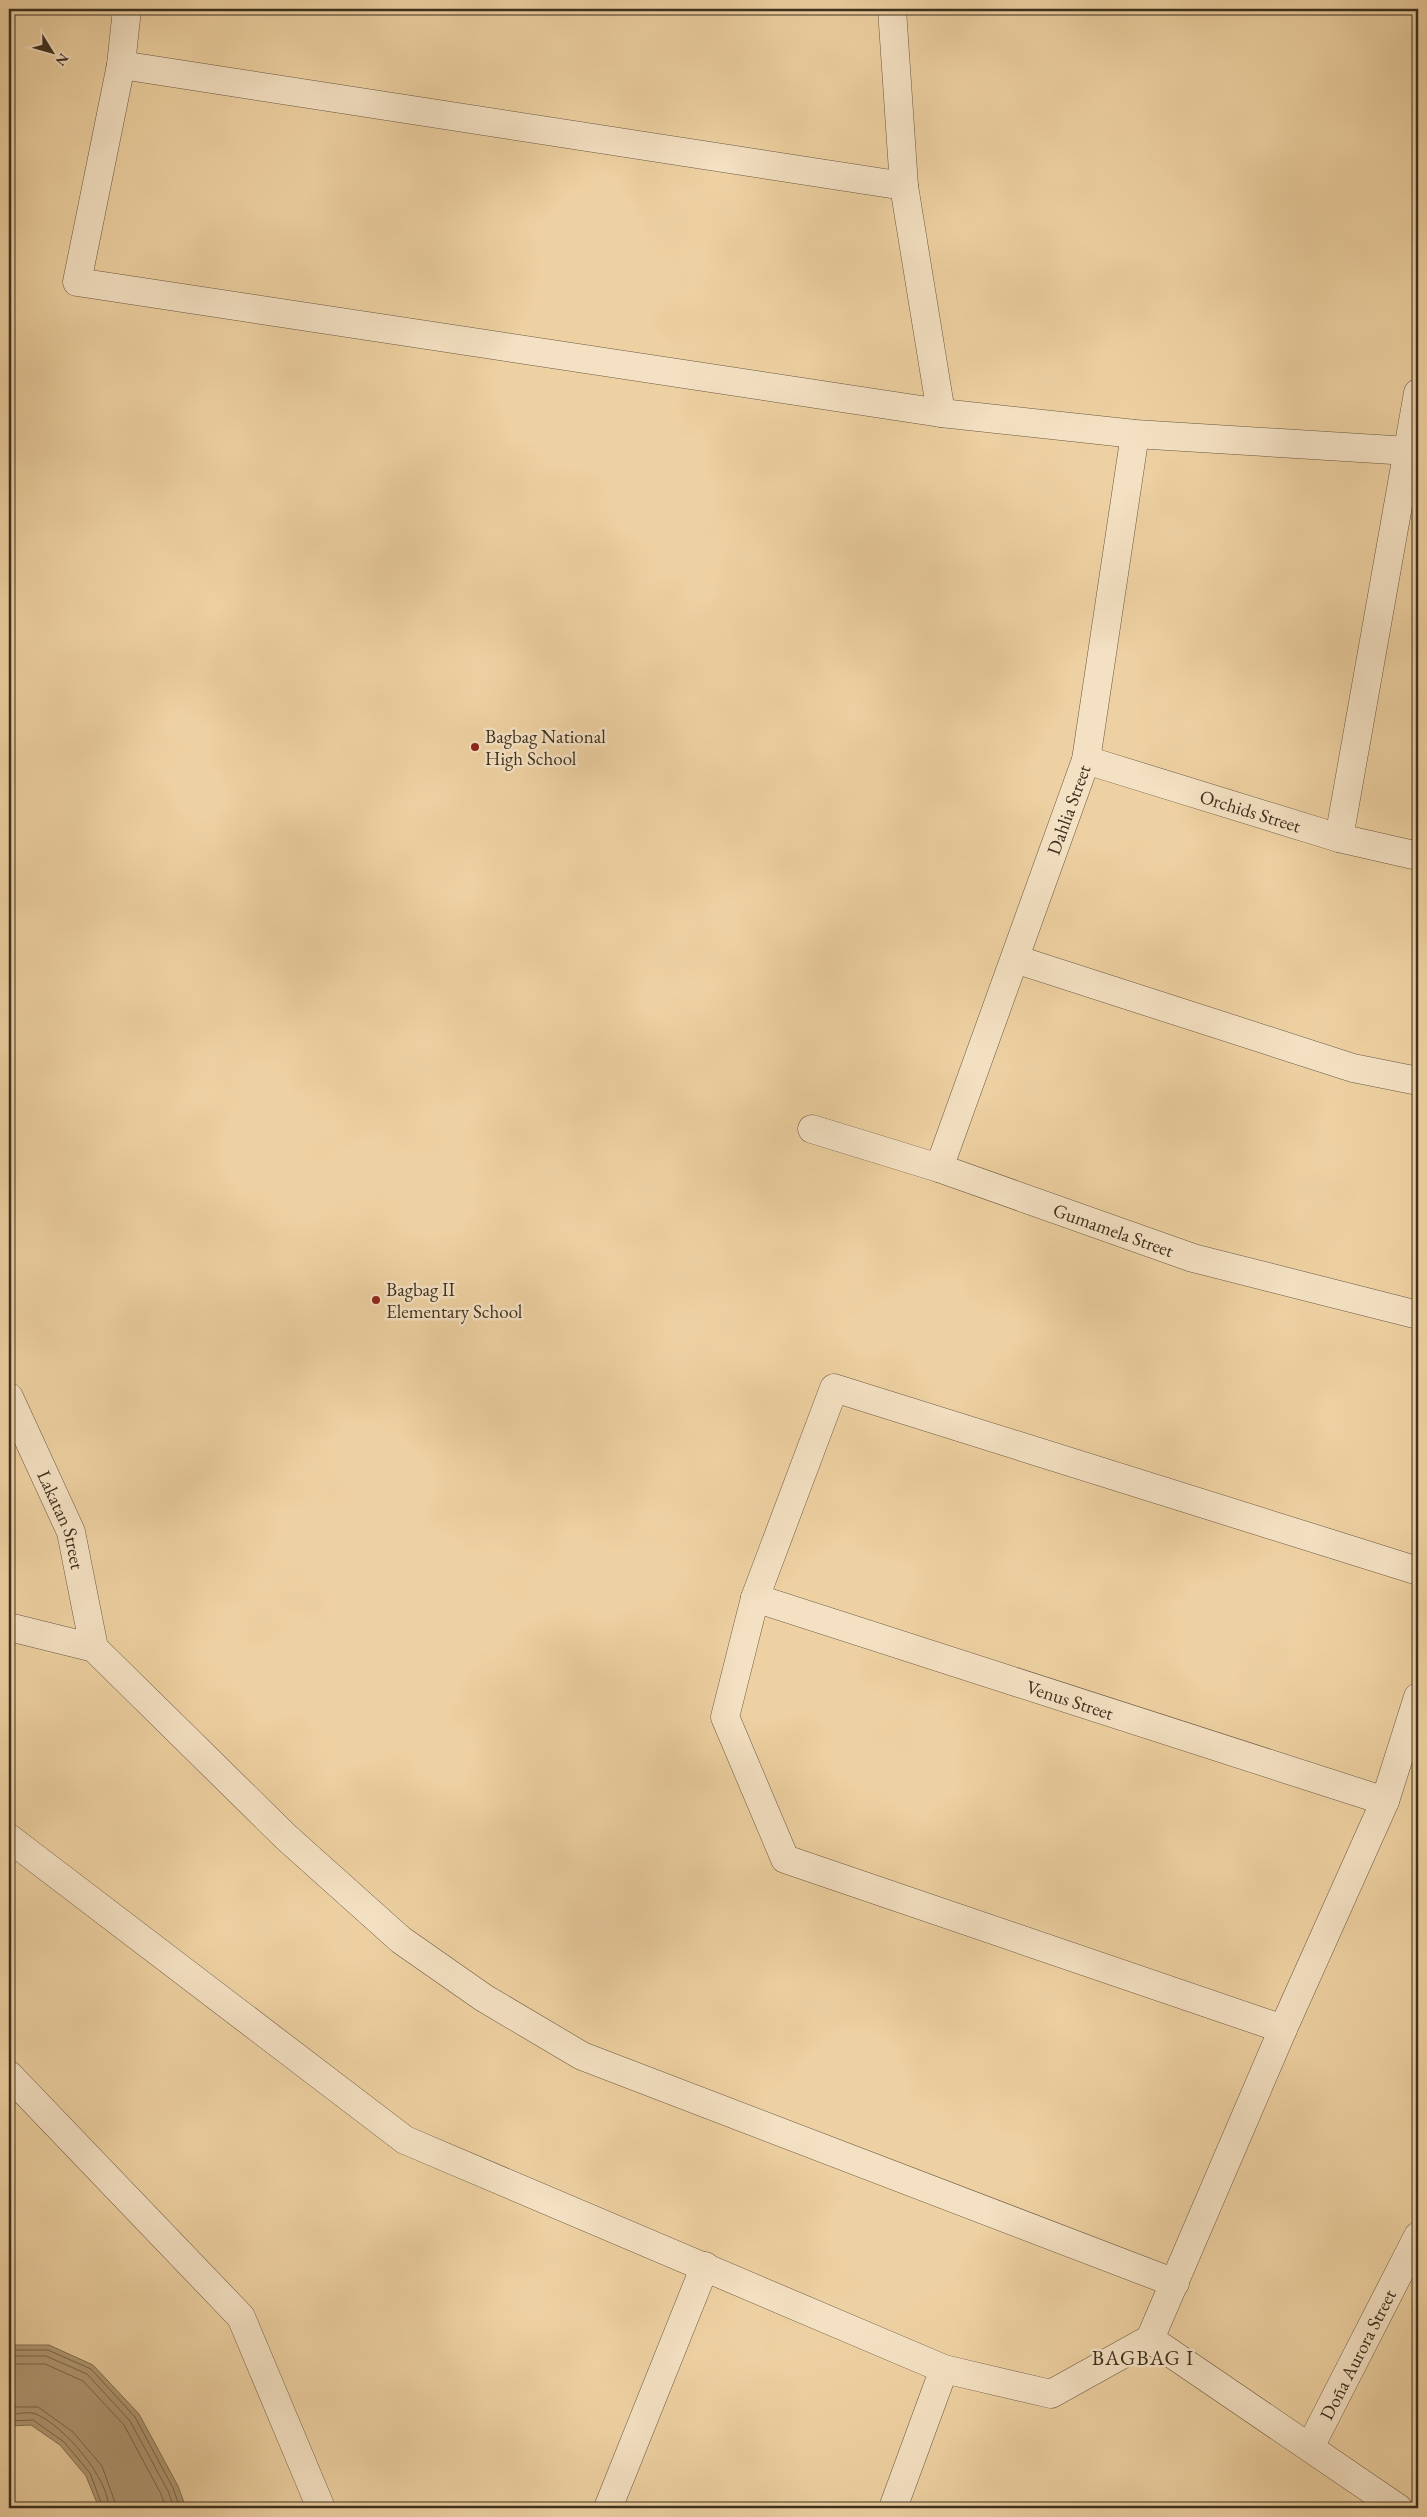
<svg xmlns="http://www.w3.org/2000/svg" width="1427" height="2517" viewBox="0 0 1427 2517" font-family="'EB Garamond',serif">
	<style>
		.water { fill: #b29a75; stroke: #837053 }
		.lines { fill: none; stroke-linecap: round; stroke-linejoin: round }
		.shore { stroke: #78654a; stroke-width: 1 }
		.minor-casing { stroke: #695840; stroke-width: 29 }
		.minor { stroke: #f4e1c3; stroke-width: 28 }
		.poi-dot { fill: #8f2418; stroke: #f4e1c3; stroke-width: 2 }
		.labels { text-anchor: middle; stroke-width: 5; stroke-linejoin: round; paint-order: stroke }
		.poi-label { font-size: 19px; fill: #3d301f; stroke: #f4e1c3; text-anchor: start }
		.street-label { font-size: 19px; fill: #3d301f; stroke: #f4e1c3 }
		.quarter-label { font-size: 21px; letter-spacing: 1px; fill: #3d301f; stroke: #f4e1c3 }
	</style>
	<rect width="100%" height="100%" fill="#eed1a2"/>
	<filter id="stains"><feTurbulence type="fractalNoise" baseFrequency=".004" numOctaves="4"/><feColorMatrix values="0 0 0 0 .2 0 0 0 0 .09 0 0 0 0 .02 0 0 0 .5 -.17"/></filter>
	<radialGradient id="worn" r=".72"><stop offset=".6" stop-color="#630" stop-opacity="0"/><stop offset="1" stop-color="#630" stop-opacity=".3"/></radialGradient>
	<polygon class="water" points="9,2345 49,2345 93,2365 139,2414 178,2486 186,2508 99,2508 86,2476 60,2445 31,2425 9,2426"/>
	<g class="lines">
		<g class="shore">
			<polyline points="9,2350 48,2350 91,2369 135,2417 173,2488 180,2508"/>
			<polyline points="9,2356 46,2356 87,2374 130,2421 168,2491 174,2508"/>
			<polyline points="9,2364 45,2364 83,2381 124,2425 161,2494 166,2508"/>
			<polyline points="9,2407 38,2407 73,2432 102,2466 117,2508"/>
			<path d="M9,2415C17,2414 28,2411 36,2414C64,2426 108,2477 109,2508"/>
			<polyline points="9,2421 33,2420 64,2442 90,2473 103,2508"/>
		</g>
		<defs>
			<g id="minor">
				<polyline points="127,9 121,65 77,282 941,413 1135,434 1409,451"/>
				<polyline points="121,65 904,186 892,9"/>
				<polyline points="904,186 941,413"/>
				<path id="s1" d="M1086,760L1339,838L1418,856"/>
				<polyline points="1339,838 1418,393"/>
				<polyline points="1015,959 1353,1068 1418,1081"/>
				<path id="s2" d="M812,1129L939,1168L1193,1258L1418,1315"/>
				<path id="s3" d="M939,1168L1086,760L1135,434"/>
				<path id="s4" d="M9,1397L71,1532L94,1648"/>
				<path id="s5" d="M755,1598L1385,1801"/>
				<polyline points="9,1627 94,1648 286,1837 401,1940 484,1998 582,2056 1175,2283"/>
				<polyline points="9,1838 405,2140 944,2369 1051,2394 1150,2339 1398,2508"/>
				<polyline points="1283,2029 785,1859 725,1717 755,1598 834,1388 1418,1571"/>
				<polyline points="9,2075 241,2317 321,2508"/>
				<polyline points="1150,2339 1283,2029 1385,1801 1418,1697"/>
				<path id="s6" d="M1310,2447L1418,2236"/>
				<polyline points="608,2508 705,2266"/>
				<polyline points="893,2508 944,2369"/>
			</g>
		</defs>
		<use href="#minor" class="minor-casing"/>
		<use href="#minor" class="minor"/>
	</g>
	<g class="poi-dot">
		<circle cx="475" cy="747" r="5"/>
		<circle cx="376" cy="1300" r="5"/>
	</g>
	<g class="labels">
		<g class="poi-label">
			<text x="485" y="743">Bagbag National<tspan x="485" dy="22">High School</tspan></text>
			<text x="386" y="1296">Bagbag II<tspan x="386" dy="22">Elementary School</tspan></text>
		</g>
		<g class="street-label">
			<text dy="7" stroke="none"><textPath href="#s3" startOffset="381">Dahlia Street</textPath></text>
			<text dy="7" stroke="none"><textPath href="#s1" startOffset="172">Orchids Street</textPath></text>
			<text dy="7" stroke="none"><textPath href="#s2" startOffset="318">Gumamela Street</textPath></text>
			<text dy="7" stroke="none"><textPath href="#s4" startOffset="134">Lakatan Street</textPath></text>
			<text dy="7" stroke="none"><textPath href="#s5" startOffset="331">Venus Street</textPath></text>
			<text dy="7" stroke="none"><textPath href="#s6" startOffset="104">Doña Aurora Street</textPath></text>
		</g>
		<g class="quarter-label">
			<text x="1143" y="2365">BAGBAG I</text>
		</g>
	</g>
	<rect width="1427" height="2517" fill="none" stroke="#eed1a2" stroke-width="30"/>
	<rect x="10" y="10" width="1407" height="2497" fill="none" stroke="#3d301f" stroke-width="2.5"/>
	<rect x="15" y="15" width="1397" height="2487" fill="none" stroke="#3d301f"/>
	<g transform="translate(52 52) rotate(127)" stroke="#f4e1c3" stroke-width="4" paint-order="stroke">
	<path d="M0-4L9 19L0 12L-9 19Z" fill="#3d301f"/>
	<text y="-8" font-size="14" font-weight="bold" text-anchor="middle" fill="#3d301f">N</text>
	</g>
	<rect width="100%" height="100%" filter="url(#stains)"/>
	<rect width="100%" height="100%" fill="url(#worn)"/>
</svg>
